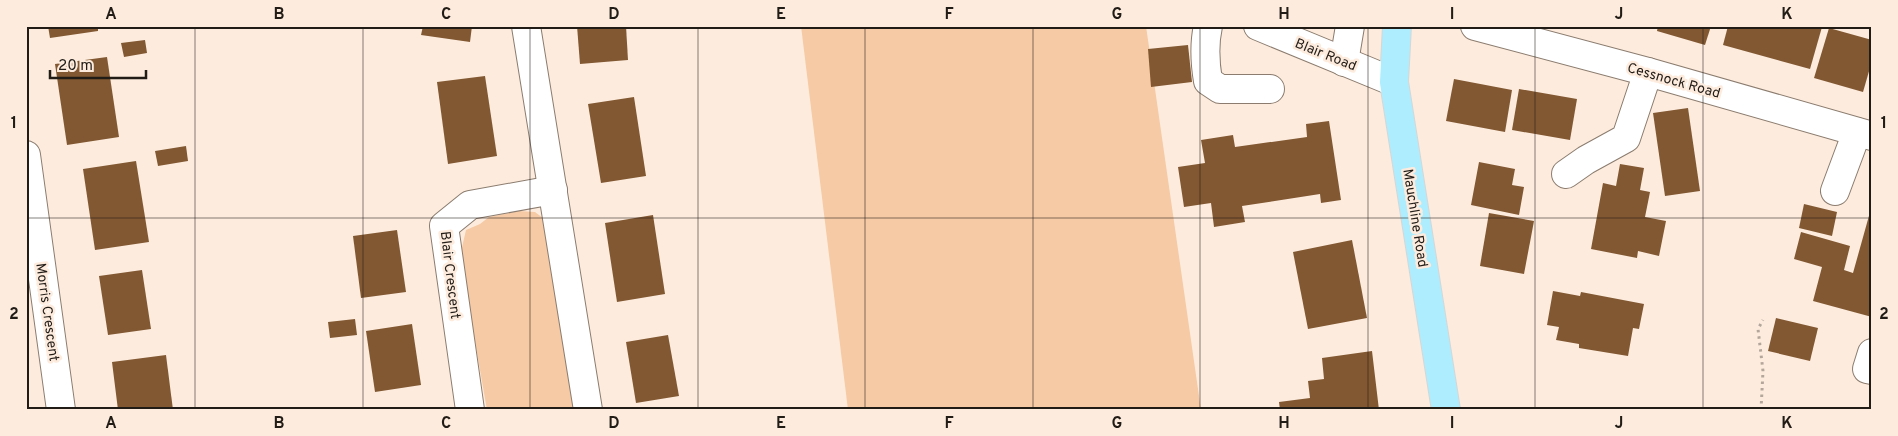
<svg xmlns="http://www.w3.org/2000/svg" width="1898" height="436" viewBox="0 0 1898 436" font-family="Overpass,sans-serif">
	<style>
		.green { fill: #f6caa4 }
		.building { fill: #825832 }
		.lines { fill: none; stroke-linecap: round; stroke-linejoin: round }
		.minor-casing { stroke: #8b7c6f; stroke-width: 30 }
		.major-casing { stroke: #d7d6d5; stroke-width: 30 }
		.path { stroke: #b3a69b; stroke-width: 3; stroke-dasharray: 2.5 4; stroke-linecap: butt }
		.minor { stroke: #fff; stroke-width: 28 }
		.major { stroke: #adedfe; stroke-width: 28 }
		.grid { fill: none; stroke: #221c17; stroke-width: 1; stroke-opacity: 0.55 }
		.labels { text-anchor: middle; stroke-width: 5; stroke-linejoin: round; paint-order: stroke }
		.street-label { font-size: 14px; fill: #221c17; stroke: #fdecde }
		.neatline { fill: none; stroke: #221c17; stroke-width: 2 }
		.grid-label { font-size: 16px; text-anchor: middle; font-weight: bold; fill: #221c17 }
	</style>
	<rect width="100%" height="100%" fill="#fdecde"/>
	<g class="green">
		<polygon points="801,26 1146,26 1201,410 848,410"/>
		<polygon points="519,211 535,212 547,221 573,410 487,410 460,256 466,230 480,224 489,217"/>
	</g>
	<g class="building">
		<polygon points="48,26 98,26 98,31 50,38"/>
		<polygon points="423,26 472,26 470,42 421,35"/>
		<polygon points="577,26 626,26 628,60 580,64"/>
		<polygon points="1658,26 1711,26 1705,45 1657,31"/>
		<polygon points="1728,26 1818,26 1822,27 1810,69 1723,45"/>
		<polygon points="1829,28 1872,40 1872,61 1863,92 1814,78"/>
		<polygon points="145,40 147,53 124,57 121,43"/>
		<polygon points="1188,45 1192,82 1151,87 1148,49"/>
		<polygon points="107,57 119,137 67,145 55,64"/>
		<polygon points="485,76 497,156 448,164 437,82"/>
		<polygon points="1454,79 1512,90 1505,132 1446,121"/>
		<polygon points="1519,89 1577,99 1570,140 1512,130"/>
		<polygon points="634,97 646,176 601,183 588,104"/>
		<polygon points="1688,108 1700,191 1665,196 1653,113"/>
		<polygon points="1329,121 1341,200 1321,203 1320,194 1242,206 1245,222 1214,227 1211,203 1184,207 1178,167 1205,163 1201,140 1233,135 1235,147 1307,137 1306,124"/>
		<polygon points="186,146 188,161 158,166 155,151"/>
		<polygon points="136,161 149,242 95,250 83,169"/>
		<polygon points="1479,162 1515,169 1512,185 1524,187 1519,215 1471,205"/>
		<polygon points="1620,164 1644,168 1640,190 1650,192 1645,217 1666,221 1659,256 1638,251 1637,258 1591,249 1603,183 1616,186"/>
		<polygon points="1804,204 1837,212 1832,236 1799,228"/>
		<polygon points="1872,205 1872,317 1813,301 1822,267 1794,259 1801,232 1850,246 1844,270 1853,273"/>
		<polygon points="1489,213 1534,221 1524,274 1480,266"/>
		<polygon points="653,215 665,294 617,302 605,223"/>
		<polygon points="397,230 406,292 361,298 353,236"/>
		<polygon points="1352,240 1367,318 1308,329 1293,252"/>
		<polygon points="142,270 151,329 108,335 99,276"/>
		<polygon points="1553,291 1580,296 1581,292 1644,304 1639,329 1633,328 1628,356 1579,348 1579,344 1556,340 1559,327 1547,325"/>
		<polygon points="1776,318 1818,328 1810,361 1768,351"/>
		<polygon points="355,319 357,335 330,338 328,322"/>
		<polygon points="412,324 421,385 375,392 366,331"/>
		<polygon points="668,335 679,396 636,403 626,342"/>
		<polygon points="1372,351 1379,410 1280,410 1279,402 1310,398 1308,381 1324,379 1322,358"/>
		<polygon points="166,355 173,410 118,410 112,362"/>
	</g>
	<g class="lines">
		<defs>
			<g id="minor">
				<polyline points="526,26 588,410"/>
				<path d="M1208,26C1204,44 1205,63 1208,81L1220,89H1270"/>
				<polyline points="1258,26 1394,82"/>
				<polyline points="1475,26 1648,72 1872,136"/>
				<polyline points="1344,62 1350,26"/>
				<polyline points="26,155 61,410"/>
				<polyline points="1566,174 1586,160 1626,138 1648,72"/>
				<polyline points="1835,191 1857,132"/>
				<polyline points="1872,353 1867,369 1872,370"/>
				<polyline points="470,410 444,226 470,205 553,190"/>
			</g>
			<polyline id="major" points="1397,26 1394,82 1446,410"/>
		</defs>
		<use href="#minor" class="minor-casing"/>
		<use href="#major" class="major-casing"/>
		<polyline class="path" points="1761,410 1763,371 1758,329 1763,320"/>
		<use href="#minor" class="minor"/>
		<use href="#major" class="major"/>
	</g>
	<path class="grid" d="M195,26V410M363,26V410M530,26V410M698,26V410M865,26V410M1033,26V410M1200,26V410M1368,26V410M1535,26V410M1703,26V410M26,218H1872"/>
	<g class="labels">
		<g class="street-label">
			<text transform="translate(1326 54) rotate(22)" y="5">Blair Road</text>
			<text transform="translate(1674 80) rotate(16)" y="5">Cessnock Road</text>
			<text transform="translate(1416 218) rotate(81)" y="5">Mauchline Road</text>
			<text transform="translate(451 275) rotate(83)" y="5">Blair Crescent</text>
			<text transform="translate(48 312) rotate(82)" y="5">Morris Crescent</text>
		</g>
	</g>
	<rect width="1898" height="436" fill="none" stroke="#fdecde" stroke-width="55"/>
	<path d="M50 70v8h96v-8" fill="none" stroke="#221c17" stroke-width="2.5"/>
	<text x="58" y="70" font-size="15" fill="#221c17" stroke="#fdecde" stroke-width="4" paint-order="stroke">20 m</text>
	<rect x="28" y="28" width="1842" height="380" class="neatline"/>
	<g class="grid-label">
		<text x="111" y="19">A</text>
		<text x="279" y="19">B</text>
		<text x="446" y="19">C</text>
		<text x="614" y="19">D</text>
		<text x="781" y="19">E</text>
		<text x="949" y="19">F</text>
		<text x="1117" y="19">G</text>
		<text x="1284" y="19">H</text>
		<text x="1452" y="19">I</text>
		<text x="1619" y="19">J</text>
		<text x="1787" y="19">K</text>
		<text x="14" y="128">1</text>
		<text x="1884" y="128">1</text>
		<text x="14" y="319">2</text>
		<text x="1884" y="319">2</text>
		<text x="111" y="428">A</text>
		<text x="279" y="428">B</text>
		<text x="446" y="428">C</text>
		<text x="614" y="428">D</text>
		<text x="781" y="428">E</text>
		<text x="949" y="428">F</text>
		<text x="1117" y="428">G</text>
		<text x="1284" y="428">H</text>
		<text x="1452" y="428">I</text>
		<text x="1619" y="428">J</text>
		<text x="1787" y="428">K</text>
	</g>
</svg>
